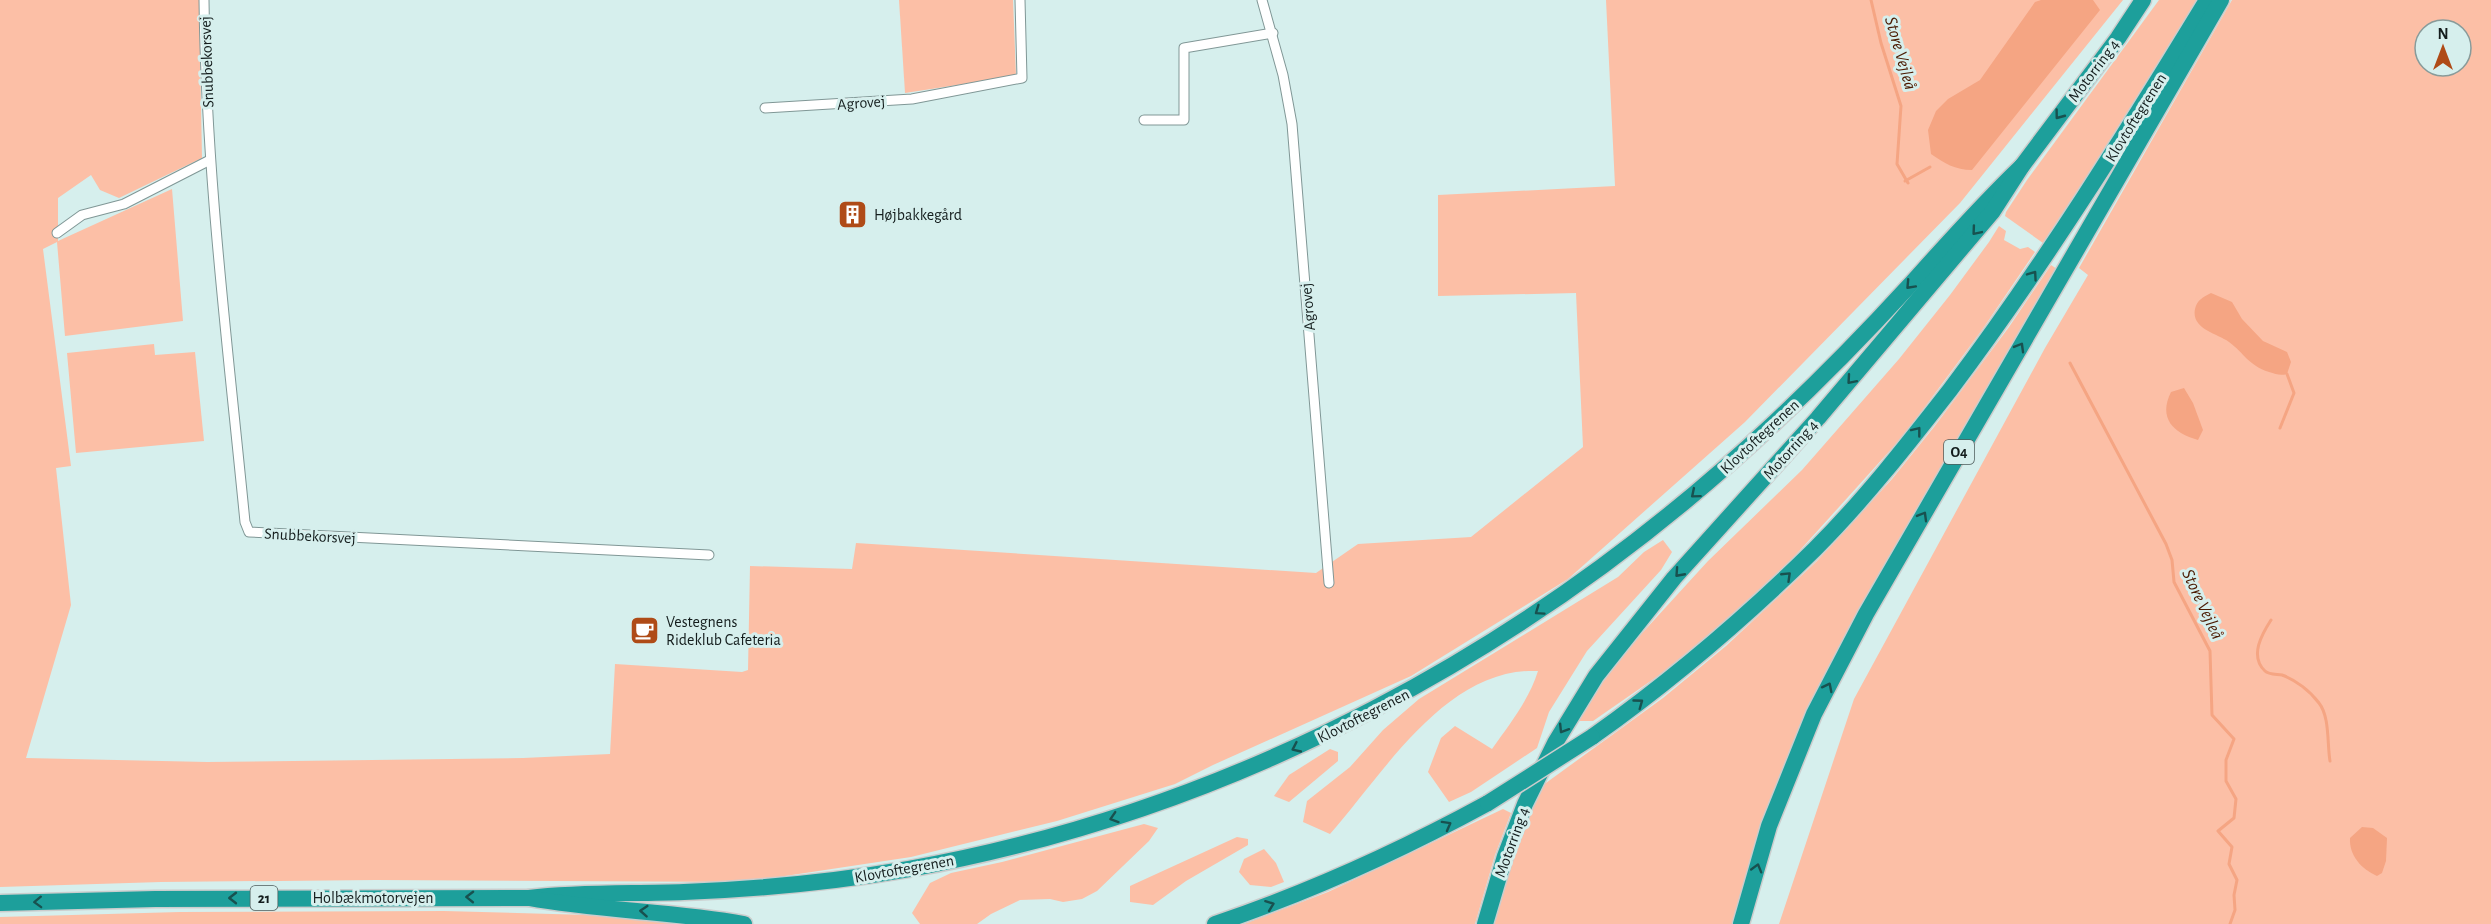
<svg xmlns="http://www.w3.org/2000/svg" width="2491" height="924" viewBox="0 0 2491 924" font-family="'Alegreya Sans',sans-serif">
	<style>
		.green { fill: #fcbfa6; fill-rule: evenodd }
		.water { fill: #f5a583 }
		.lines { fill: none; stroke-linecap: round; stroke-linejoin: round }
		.stream { stroke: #f5a583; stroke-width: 3 }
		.minor-casing { stroke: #809796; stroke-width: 11 }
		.motorway-casing { stroke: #cbcdcd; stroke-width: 19 }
		.minor { stroke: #fff; stroke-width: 9 }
		.motorway { stroke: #1d9f9b; stroke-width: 16 }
		.motorway-bridge-casing { stroke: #cbcdcd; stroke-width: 19; stroke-linecap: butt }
		.motorway-bridge { stroke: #1d9f9b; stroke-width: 16 }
		.oneway { stroke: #18514f }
		.labels { text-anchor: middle; stroke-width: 6; stroke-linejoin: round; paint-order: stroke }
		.shield { fill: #d6efed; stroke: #4e5c5b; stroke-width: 1.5 }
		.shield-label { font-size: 15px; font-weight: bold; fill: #141d1d }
		.street-label { font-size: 16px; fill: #141d1d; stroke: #d6efed }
		.poi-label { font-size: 16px; fill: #141d1d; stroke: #d6efed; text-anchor: start }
		.water-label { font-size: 18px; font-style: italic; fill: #4b1a02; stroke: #d6efed }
	</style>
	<rect width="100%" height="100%" fill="#d6efed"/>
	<g class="green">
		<polygon points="0,0 199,0 202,158 119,198 100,190 91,175 58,198 58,241 172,189 183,321 65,336 57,242 43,249 71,466 56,468 71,605 26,758 207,762 523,758 610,754 615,664 742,672 748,670 750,566 852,569 856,543 1316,573 1358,544 1471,537 1583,447 1576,293 1438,296 1438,195 1615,186 1606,0 2123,0 1960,203 1745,422 1568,579 1411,676 1213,765 1175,784 1057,821 911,857 746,882 376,880 161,882 0,887"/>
		<polygon points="899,0 1013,0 1016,76 905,93"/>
		<polygon points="2159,0 2197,0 2097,161 2043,243 2005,216 2006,212 2027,180"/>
		<path d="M2232,0H2491V924H1779L1854,699L2045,348L2088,275L2079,268ZM2425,30H2461V66H2425Z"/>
		<polygon points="1999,226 2006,231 2004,240 2020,249 2028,247 2035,252 1982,330 1904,435 1765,589 1694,651 1593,721 1578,721 1613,665 1708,561 1802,470 1899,359 1950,295 1989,242"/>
		<polygon points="2051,265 2057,269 1876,585 1735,924 1491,924 1496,902 1539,788 1663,698 1726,646 1817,561 1892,479 1934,427 2009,327"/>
		<polygon points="154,344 155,355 195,352 204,441 76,453 67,353"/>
		<path d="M1663,540L1672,552L1661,570L1587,651L1549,712L1537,748L1471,792L1449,802L1428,772L1441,738L1455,726L1492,749C1509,725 1529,700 1538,671C1446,667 1384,773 1330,834L1303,822L1307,801L1350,767L1383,730L1419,699L1618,577L1644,552Z"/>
		<polygon points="1330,749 1338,752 1338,761 1289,802 1274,796 1289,775"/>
		<polygon points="1503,809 1511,813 1495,855 1475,924 1244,924 1328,892"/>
		<polygon points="1144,824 1158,828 1149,841 1097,891 1082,899 1063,902 1050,899 1020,900 991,914 977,924 920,924 912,913 930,883 951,873 1002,862"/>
		<polygon points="1237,837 1248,839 1248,845 1186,881 1153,905 1130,902 1130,886"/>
		<polygon points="1264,849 1276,863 1284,882 1271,887 1250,885 1239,872 1244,859"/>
		<polygon points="444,911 588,915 681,924 0,924 0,917 180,912"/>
	</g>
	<g class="water">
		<path d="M2041,0H2093L2100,10L1972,170C1955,170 1944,163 1931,154L1928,130L1936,111L1948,99L1980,80L2035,2Z"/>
		<path d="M2211,293L2232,302L2242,319L2263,341L2287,352L2291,362L2287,374C2280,376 2276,374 2269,372C2248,365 2245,354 2229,342C2216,333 2191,329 2195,309C2197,300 2203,297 2211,293Z"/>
		<path d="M2184,388L2193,403L2203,430L2198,440C2173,433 2158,418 2171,392Z"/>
		<path d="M2362,827L2373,828L2387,838L2386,861L2382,873L2377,876C2361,869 2349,855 2350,838Z"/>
	</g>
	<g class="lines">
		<g class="stream">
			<polyline points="1871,0 1881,43 1901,106 1897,164 1908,183"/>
			<polyline points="1905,181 1930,167"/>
			<polyline points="2070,363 2166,544 2172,560 2174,582 2210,651 2212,715 2234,739 2226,760 2226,781 2236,799 2234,818 2218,831 2232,847 2229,864 2237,880 2234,895 2235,910 2230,924"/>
			<polyline points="2280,428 2294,393 2287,374"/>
			<path d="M2271,620C2262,634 2249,656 2265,671C2269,675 2277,674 2282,675C2296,680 2310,691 2319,703C2330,717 2327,744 2330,761"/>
		</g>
		<defs>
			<g id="minor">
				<path d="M204,0C206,174 228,348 245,522L249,532L709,555"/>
				<polyline points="1262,0 1283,75 1292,124 1329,583"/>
				<polyline points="765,108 912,99 1022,78 1020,0"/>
				<polyline points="1144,120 1184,120 1184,48 1273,33"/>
				<polyline points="57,233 82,215 124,204 210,160"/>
			</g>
			<g id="motorway">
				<path d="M1592,737C1671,681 1745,618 1815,549C1864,500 1907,445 1950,390C2044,265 2126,133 2207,0"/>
				<path d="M529,898C580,892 632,894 684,892C760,889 834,882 909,869C1236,810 1534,649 1775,422C1822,378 1866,333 1909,286C1946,245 1982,204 2022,166"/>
				<path d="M0,903L155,899L529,898C600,911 672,911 744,924"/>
				<path d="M1215,924C1310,892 1400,851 1488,803"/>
				<polyline points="1485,924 1505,856 1525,804 1555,743 1596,676 1674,578 1818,418 1993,211 2022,166 2118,38 2143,0"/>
				<polyline points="1741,924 1769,826 1814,714 1866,614 2221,0"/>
			</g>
		</defs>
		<use href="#minor" class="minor-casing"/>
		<use href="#motorway" class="motorway-casing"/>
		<use href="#minor" class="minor"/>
		<use href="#motorway" class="motorway"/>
		<defs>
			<polyline id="motorway-bridge" points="1488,803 1592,737"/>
		</defs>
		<use href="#motorway-bridge" class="motorway-bridge-casing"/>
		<use href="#motorway-bridge" class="motorway-bridge"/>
	</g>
	<defs><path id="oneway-chevron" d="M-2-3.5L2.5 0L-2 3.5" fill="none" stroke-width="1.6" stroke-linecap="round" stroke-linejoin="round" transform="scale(1.5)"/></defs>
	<g class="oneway">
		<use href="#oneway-chevron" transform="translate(2059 115) rotate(127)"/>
		<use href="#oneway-chevron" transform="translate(1976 231) rotate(130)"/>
		<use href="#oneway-chevron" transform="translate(2033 275) rotate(-55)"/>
		<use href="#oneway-chevron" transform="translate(1910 285) rotate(133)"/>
		<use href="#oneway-chevron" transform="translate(2020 347) rotate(-60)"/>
		<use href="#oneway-chevron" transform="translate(1851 380) rotate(131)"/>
		<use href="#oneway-chevron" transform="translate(1917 431) rotate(-52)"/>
		<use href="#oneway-chevron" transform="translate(1695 494) rotate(140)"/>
		<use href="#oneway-chevron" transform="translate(1923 516) rotate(-60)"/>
		<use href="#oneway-chevron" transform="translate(1679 573) rotate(132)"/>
		<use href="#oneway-chevron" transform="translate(1787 576) rotate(-44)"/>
		<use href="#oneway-chevron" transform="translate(1539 611) rotate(145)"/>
		<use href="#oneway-chevron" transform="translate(1828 687) rotate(-63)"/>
		<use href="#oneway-chevron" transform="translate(1639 703) rotate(-36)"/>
		<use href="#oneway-chevron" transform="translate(1563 729) rotate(122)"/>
		<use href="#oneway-chevron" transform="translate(1296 748) rotate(155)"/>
		<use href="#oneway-chevron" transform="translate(1114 818) rotate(162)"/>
		<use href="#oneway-chevron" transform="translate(1447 825) rotate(-29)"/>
		<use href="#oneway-chevron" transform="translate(1757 868) rotate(-74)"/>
		<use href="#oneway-chevron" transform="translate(470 897) rotate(-179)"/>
		<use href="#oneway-chevron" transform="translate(233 898) rotate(180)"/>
		<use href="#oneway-chevron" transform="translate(38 902) rotate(178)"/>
		<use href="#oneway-chevron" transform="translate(1270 905) rotate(-21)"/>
		<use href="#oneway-chevron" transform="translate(644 911) rotate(-176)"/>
	</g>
	<defs>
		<symbol id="building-square" viewBox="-11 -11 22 22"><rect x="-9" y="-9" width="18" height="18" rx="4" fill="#af4b17" stroke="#d6efed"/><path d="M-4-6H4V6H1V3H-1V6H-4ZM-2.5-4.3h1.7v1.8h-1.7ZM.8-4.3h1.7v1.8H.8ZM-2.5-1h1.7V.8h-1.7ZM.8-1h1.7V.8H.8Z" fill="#fff"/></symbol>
		<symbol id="cafe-square" viewBox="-11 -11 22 22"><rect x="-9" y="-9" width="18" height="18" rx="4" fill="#af4b17" stroke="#d6efed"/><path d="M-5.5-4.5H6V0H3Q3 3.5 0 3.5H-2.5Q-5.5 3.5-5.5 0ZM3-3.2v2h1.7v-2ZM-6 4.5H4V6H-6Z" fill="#fff"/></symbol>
	</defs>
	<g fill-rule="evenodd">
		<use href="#building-square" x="836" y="198" width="33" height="33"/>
		<use href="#cafe-square" x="628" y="614" width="33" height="33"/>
	</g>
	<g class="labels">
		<g class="shield">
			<rect x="1944" y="440" width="30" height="24" rx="4.5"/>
			<rect x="250.5" y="886" width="27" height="24" rx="4.5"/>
		</g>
		<g class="shield-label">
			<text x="1959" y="457">O4</text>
			<text x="264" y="903">21</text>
		</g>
		<g class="street-label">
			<text transform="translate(206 62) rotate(-92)" y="6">Snubbekorsvej</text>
			<text transform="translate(2093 70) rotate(-53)" y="6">Motorring 4</text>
			<text transform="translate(861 102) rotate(-4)" y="6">Agrovej</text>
			<text transform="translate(2135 117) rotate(-58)" y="6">Klovtoftegrenen</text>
			<text transform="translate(1307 307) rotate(-95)" y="6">Agrovej</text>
			<text transform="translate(1759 436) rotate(-43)" y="6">Klovtoftegrenen</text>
			<text transform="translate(1790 449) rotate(-48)" y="6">Motorring 4</text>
			<text transform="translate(310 535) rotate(3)" y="6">Snubbekorsvej</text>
			<text transform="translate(1363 715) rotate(-27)" y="6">Klovtoftegrenen</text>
			<text transform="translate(1511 842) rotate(-70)" y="6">Motorring 4</text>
			<text transform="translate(904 868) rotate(-10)" y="6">Klovtoftegrenen</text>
			<text x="373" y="903">Holbækmotorvejen</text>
		</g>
		<g class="poi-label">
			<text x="874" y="220">Højbakkegård</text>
			<text x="666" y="627">Vestegnens<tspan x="666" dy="18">Rideklub Cafeteria</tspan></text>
		</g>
		<g class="water-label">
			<text transform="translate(1901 53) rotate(74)" y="6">Store Vejleå</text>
			<text transform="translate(2203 604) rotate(65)" y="6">Store Vejleå</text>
		</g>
	</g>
	<g transform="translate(2443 48)"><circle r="28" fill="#d6efed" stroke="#889b9a" stroke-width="1.5"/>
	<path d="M0-4.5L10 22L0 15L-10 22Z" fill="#af4b17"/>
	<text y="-9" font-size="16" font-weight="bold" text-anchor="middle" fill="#141d1d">N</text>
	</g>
</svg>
